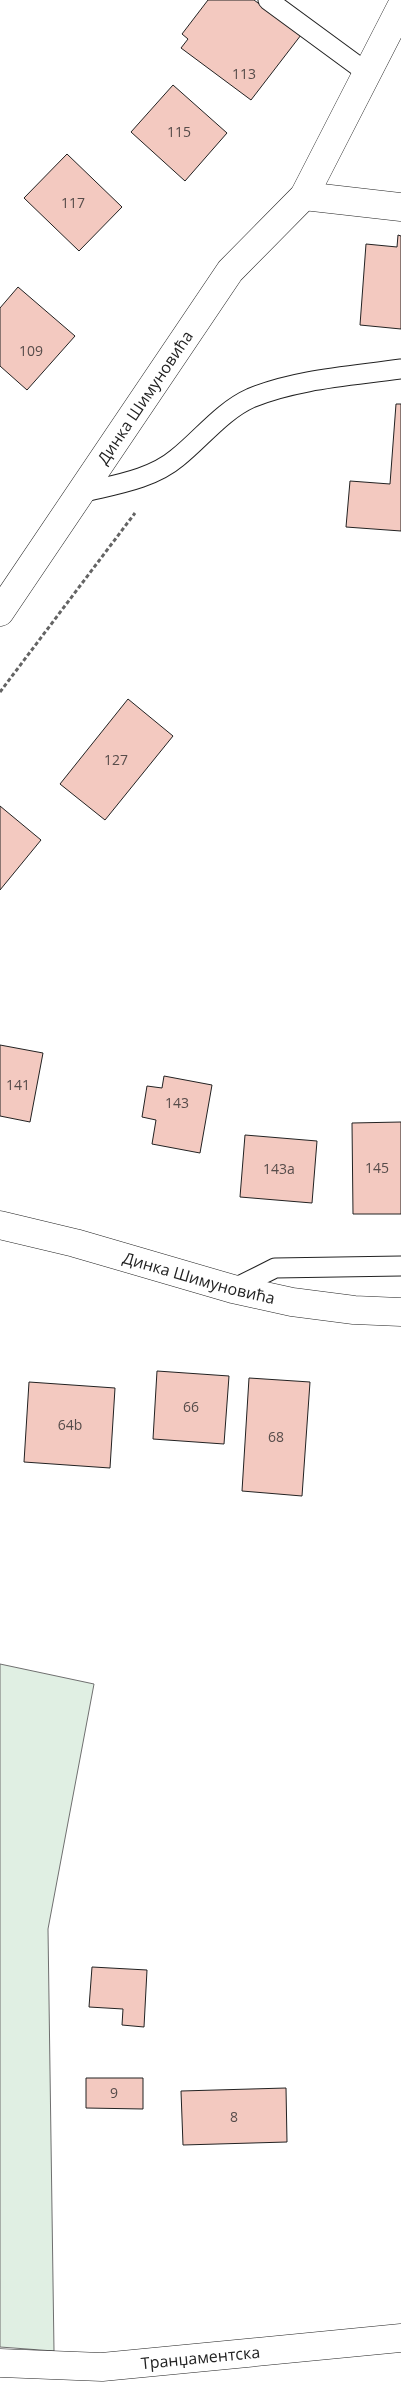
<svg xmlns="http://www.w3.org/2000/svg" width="401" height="2405" viewBox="0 0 401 2405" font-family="'Open Sans',sans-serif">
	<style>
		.green { fill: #e0efe3; stroke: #6f6f6f }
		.building { fill: #f3c9c0; stroke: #222 }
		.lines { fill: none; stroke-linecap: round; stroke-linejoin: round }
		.lane-casing { stroke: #222; stroke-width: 21 }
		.street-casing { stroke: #222; stroke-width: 29 }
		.path { stroke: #646464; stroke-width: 3; stroke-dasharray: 4 2.5; stroke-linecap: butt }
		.lane { stroke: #fff; stroke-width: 19 }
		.street { stroke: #fff; stroke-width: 28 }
		.labels { text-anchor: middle; stroke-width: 4; stroke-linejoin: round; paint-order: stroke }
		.number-label { font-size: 14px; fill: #564c4a }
		.street-label { font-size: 16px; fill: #222; stroke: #fff }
	</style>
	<rect width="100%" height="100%" fill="#fff"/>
	<polygon class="green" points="0,1664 94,1684 48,1929 54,2351 0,2347"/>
	<g class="building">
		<polygon points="208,0 254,0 301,35 251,100 181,48 188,39 182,34"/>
		<polygon points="173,85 227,133 185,181 131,132"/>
		<polygon points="67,154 122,207 79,251 24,198"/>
		<polygon points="398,235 401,236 401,329 360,325 366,244 397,247"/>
		<polygon points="18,287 75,336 27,390 0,366 0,308"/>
		<polygon points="396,404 401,404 401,531 346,527 350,481 390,484"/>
		<polygon points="128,699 173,736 105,820 60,784"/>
		<polygon points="0,806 41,840 0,890"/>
		<polygon points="0,1045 43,1053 30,1122 0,1116"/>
		<polygon points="164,1076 212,1085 200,1153 152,1144 156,1120 142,1117 147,1086 162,1088"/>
		<polygon points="401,1122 401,1214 353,1214 352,1123"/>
		<polygon points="245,1135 317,1141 312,1203 240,1197"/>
		<polygon points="157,1371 229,1376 224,1444 153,1439"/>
		<polygon points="249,1378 310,1382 302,1496 242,1491"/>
		<polygon points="29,1382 115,1388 110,1468 24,1462"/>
		<polygon points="92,1967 147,1970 144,2027 122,2025 123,2009 89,2007"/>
		<polygon points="86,2078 143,2078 143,2109 86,2108"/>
		<polygon points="286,2088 287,2142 183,2145 181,2091"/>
	</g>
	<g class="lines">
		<defs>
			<g id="lane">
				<polyline points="268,0 366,72"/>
				<path d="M81,493C112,485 151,480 177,458C201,439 222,411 251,398C297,379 352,376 401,369"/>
				<polyline points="233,1289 275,1268 401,1266"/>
			</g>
			<g id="street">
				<polyline points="304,196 401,207"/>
				<path id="s1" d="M0,612L230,271L304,196L401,7"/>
				<path id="s2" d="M0,1225L75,1243L233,1289L292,1302L354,1310L401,1312"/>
				<path id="s3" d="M0,2363L102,2367L401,2338"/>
			</g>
		</defs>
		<use href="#lane" class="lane-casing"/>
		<use href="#street" class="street-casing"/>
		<polyline class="path" points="0,692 135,513"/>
		<use href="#lane" class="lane"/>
		<use href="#street" class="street"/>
	</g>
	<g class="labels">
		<g class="number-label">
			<text x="244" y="79">113</text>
			<text x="179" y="137">115</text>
			<text x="73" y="208">117</text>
			<text x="31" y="356">109</text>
			<text x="116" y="765">127</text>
			<text x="18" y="1090">141</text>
			<text x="177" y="1108">143</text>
			<text x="377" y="1173">145</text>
			<text x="279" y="1174">143a</text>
			<text x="191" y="1412">66</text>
			<text x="70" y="1430">64b</text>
			<text x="276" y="1442">68</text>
			<text x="114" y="2098">9</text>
			<text x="234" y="2122">8</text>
		</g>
		<g class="street-label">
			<text dy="6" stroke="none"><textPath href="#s1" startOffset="259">Динка Шимуновића</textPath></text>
			<text dy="6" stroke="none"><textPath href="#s2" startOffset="206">Динка Шимуновића</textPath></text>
			<text dy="6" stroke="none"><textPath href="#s3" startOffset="201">Транџаментска</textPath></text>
		</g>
	</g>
</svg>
